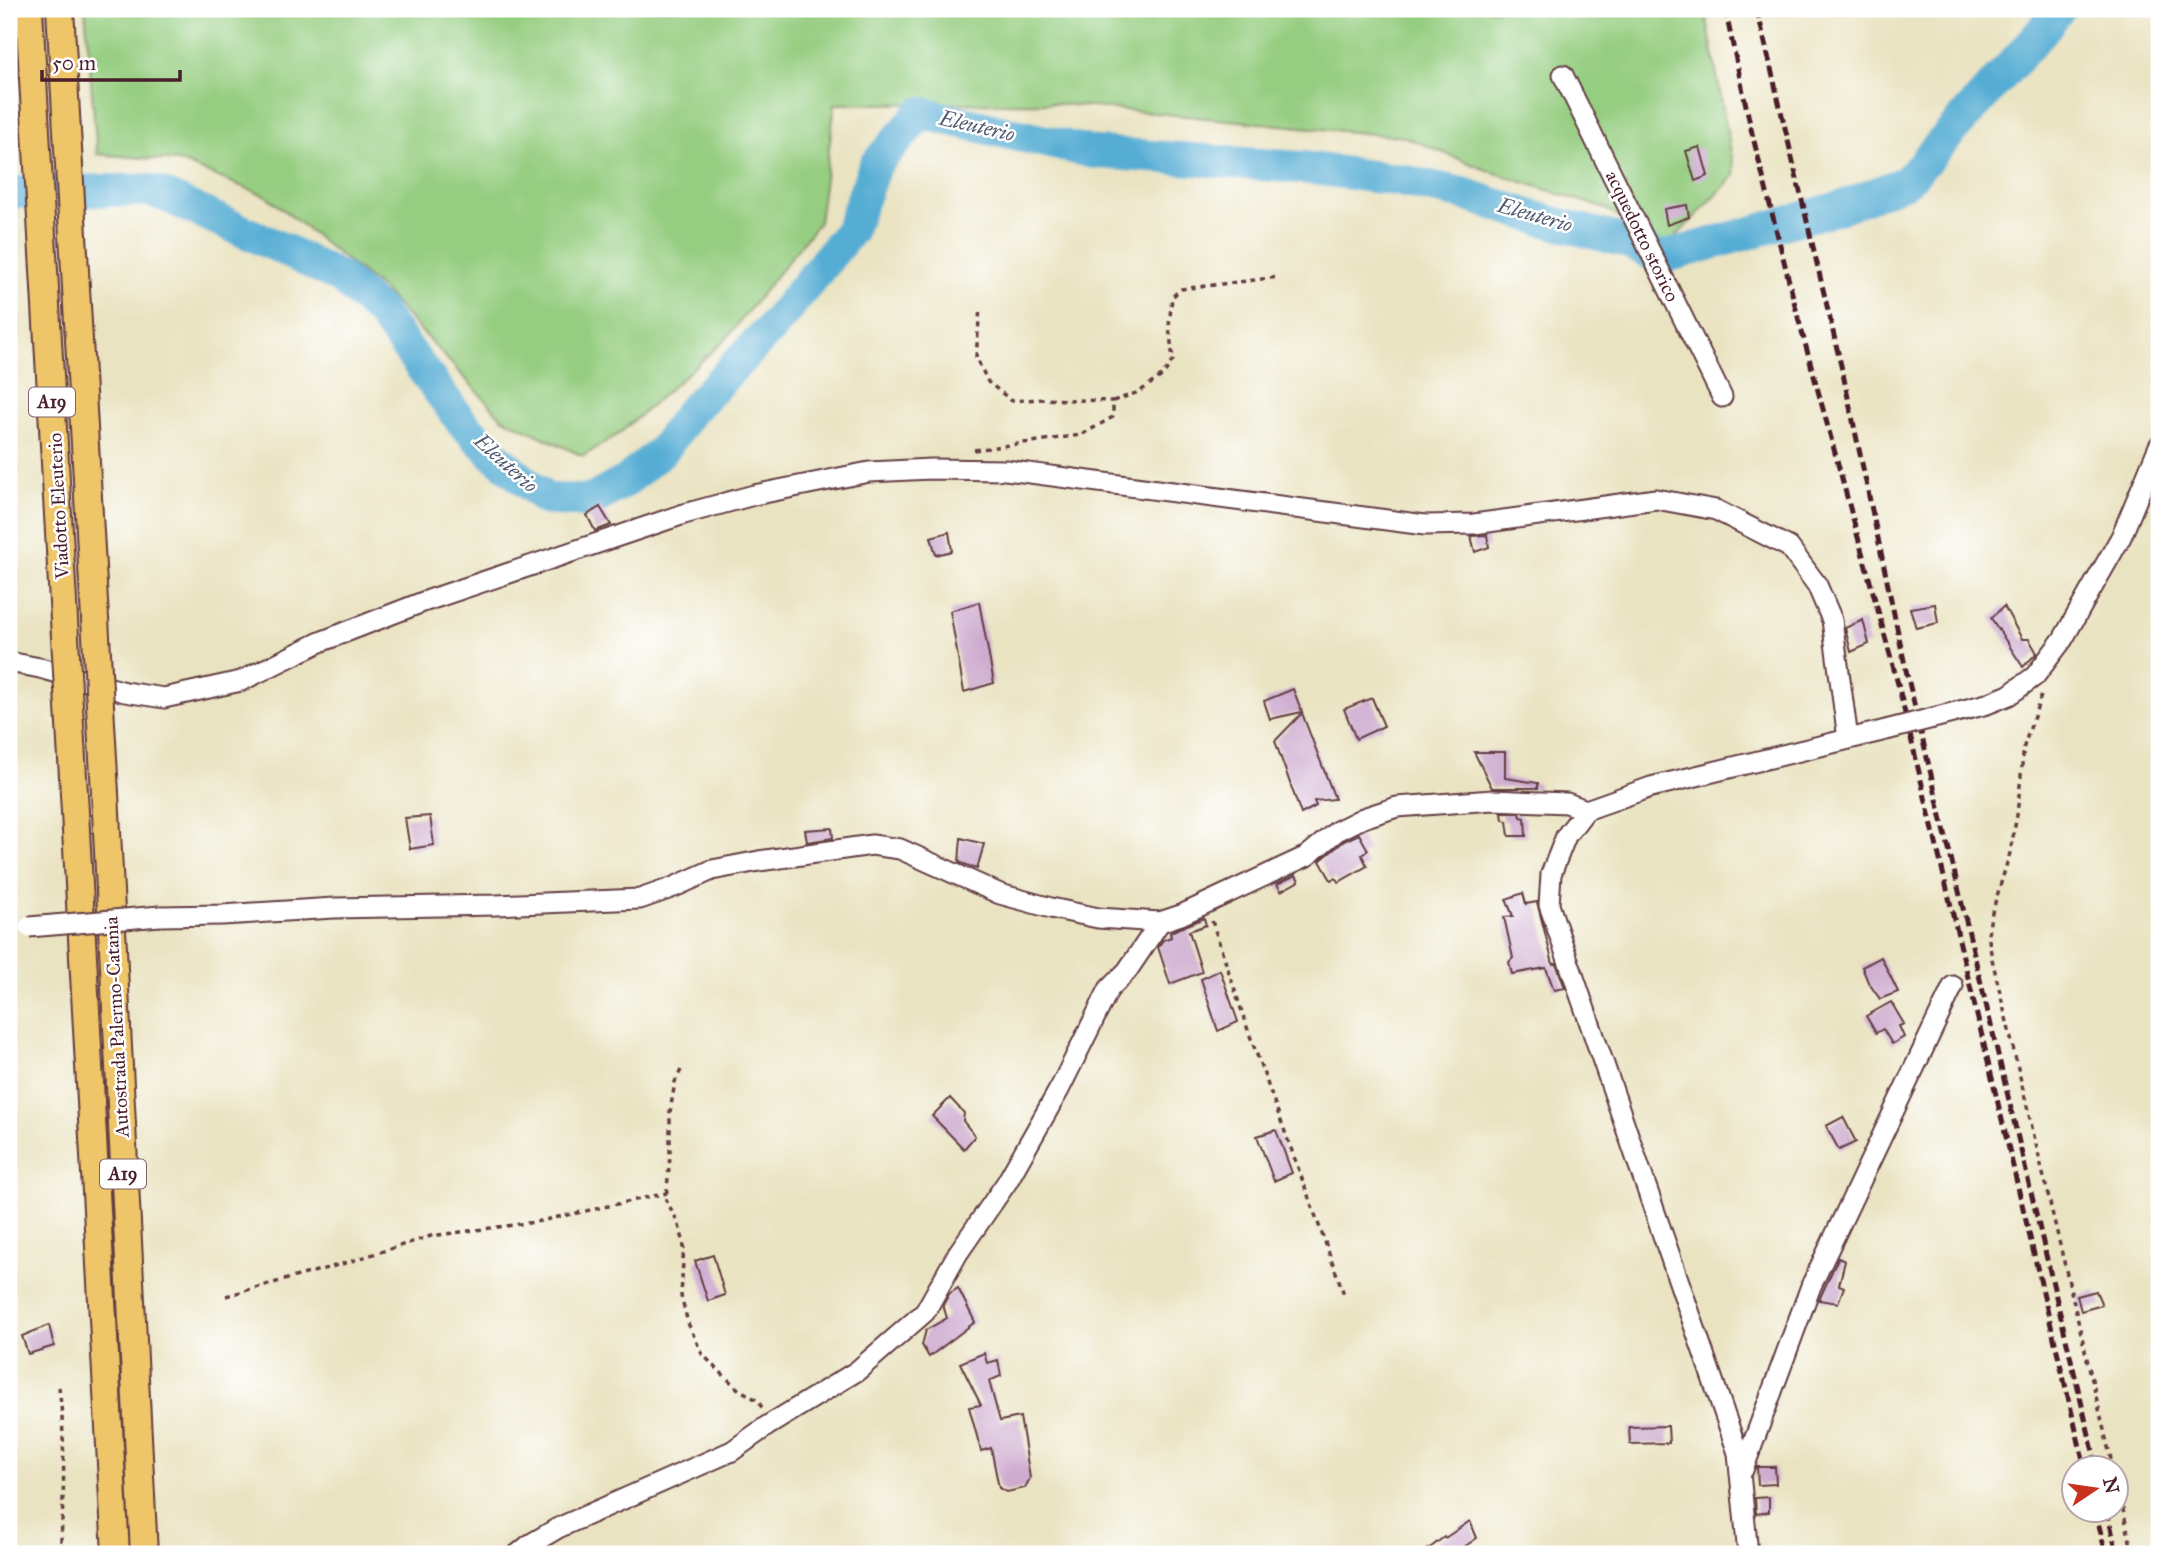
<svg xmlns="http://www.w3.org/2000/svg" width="2168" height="1563" viewBox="0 0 2168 1563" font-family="'IM FELL Great Primer',serif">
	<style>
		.green { fill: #96ce81; stroke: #707656; stroke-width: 2 }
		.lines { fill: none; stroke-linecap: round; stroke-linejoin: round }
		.river { stroke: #57add4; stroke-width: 33 }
		.building { fill: #cdaacf }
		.minor-casing { stroke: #623c42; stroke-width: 23 }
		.highway-casing { stroke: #623c42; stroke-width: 30 }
		.path { stroke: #623c42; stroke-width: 3.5; stroke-dasharray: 5 5; stroke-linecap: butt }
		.minor { stroke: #fff; stroke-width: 19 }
		.highway { stroke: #eec569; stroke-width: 26 }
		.rail { stroke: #4a1f2b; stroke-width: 5; stroke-dasharray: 10 5; stroke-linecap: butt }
		.minor-bridge-casing { stroke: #623c42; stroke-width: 23; stroke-linecap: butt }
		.highway-bridge-casing { stroke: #623c42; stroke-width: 30; stroke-linecap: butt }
		.minor-bridge { stroke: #fff; stroke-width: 19 }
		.highway-bridge { stroke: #eec569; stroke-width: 26 }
		.labels { text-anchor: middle; stroke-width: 5; stroke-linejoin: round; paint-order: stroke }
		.shield { fill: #fff; stroke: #80626b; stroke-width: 2 }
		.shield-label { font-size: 18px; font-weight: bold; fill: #4a1f2b }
		.street-label { font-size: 19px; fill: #4a1f2b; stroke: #fff }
		.water-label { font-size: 21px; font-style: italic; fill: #4f586f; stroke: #fff }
	</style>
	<rect width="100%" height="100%" fill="#fff"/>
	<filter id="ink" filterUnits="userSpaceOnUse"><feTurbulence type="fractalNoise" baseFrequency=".0143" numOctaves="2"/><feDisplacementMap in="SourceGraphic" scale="14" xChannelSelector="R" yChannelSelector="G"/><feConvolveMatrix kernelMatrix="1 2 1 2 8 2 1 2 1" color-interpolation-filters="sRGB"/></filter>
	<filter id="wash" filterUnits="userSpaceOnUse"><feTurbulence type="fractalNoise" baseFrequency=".00686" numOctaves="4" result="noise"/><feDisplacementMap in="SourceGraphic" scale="28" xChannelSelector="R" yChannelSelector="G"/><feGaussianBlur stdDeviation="1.57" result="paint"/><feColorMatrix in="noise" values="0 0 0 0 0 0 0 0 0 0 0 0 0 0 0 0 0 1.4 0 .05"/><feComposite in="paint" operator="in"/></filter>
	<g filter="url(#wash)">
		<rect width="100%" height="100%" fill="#eae3c1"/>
		<polygon class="green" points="85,9 1705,9 1735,175 1666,247 1606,209 1489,171 1405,137 1051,103 835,104 819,222 725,340 620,433 583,456 502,418 382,289 266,196 178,161 97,154"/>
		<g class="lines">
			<polyline class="river" points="9,192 146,190 161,194 283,249 341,278 379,311 461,421 493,454 546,499 590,501 626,481 664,449 690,412 773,326 851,230 875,165 921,113 1091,152 1308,168 1399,180 1464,194 1543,220 1625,241 1660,258 1842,207 1907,181 2042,31 2059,9"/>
		</g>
		<g id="blocks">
			<g class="building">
				<polygon points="1700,147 1708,176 1695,181 1686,151"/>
				<polygon points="1687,205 1689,217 1667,225 1664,209"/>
				<polygon points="600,507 611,525 595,531 587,515"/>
				<polygon points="949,532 952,551 936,555 931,537"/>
				<polygon points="1487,535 1489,547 1475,552 1471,536"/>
				<polygon points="979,602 994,683 964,692 950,611"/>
				<polygon points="1935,604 1938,623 1916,628 1910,608"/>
				<polygon points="2004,606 2022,639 2029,639 2037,653 2023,667 1991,618"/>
				<polygon points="1863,620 1869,644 1851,652 1845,628"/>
				<polygon points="1293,689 1302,712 1270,719 1264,701"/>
				<polygon points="1372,698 1384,726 1356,739 1344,709"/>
				<polygon points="1302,713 1335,799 1314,801 1316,806 1301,814 1275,741"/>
				<polygon points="1474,752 1505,752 1505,778 1538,783 1538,788 1492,788"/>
				<polygon points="1502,813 1520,813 1521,817 1525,818 1526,836 1509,836 1507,821 1503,820"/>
				<polygon points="430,816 434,845 410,849 405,818"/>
				<polygon points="832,828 833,838 807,842 805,830"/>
				<polygon points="1359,834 1368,850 1362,855 1367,866 1339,882 1335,878 1331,880 1320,861 1344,841"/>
				<polygon points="961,838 984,844 977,869 959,862"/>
				<polygon points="1296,875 1299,881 1281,891 1277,884"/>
				<polygon points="1523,893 1526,904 1537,902 1553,964 1556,963 1565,988 1554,990 1546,968 1512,974 1509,962 1513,958 1504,917 1513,916 1506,899"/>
				<polygon points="1204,918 1206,925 1189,931 1202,972 1170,984 1158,947 1163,940 1171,937 1170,932"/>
				<polygon points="1881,957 1898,992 1880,999 1868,982 1862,967"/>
				<polygon points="1220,970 1238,1022 1218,1031 1201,979"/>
				<polygon points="1891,1002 1904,1024 1899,1026 1904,1037 1892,1044 1883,1029 1876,1033 1866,1016"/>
				<polygon points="950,1098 964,1113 963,1121 975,1136 964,1149 932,1116"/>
				<polygon points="1843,1117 1856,1142 1839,1150 1826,1126"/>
				<polygon points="1276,1130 1292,1173 1274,1181 1257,1136"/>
				<polygon points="713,1255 725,1295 708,1301 695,1261"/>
				<polygon points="1838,1258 1845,1261 1839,1285 1844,1287 1838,1303 1819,1300"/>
				<polygon points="958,1288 975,1322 929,1357 922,1345 926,1330 947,1318 943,1305 949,1294"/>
				<polygon points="2096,1291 2102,1305 2081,1311 2077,1296"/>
				<polygon points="49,1325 54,1346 28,1354 22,1336"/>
				<polygon points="984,1353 987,1363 998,1360 1001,1376 989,1381 1000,1421 1020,1417 1024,1440 1030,1478 1025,1488 1007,1492 999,1488 991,1448 981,1451 969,1407 981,1405 960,1363"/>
				<polygon points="1668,1426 1669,1443 1630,1444 1629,1427"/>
				<polygon points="1757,1467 1775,1467 1776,1484 1758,1485"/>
				<polygon points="1769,1497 1769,1512 1756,1514 1755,1498"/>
				<polygon points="1470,1521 1477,1538 1454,1554 1422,1554 1444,1537 1445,1538"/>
			</g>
		</g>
	</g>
	<g filter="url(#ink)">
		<use href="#blocks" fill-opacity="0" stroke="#623c42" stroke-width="2"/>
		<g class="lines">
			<defs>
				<g id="minor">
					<polyline points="1563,75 1722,397"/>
					<polyline points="9,662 40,668 125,692 164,698 241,681 320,642 423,602 684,514 754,495 869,472 931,469 1006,470 1425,525 1474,524 1656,499 1716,510 1789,547 1817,585 1832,620 1848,739"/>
					<polyline points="1933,718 1987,704 2009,695 2035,676 2063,639 2121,537 2159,446"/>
					<polyline points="160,916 222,915 334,908 496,905 640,899 674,887 712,870 759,861 872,845 900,849 1000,894 1051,908 1098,918 1160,922 1181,915 1307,856 1337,831 1363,818 1397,807 1493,800 1567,803 1586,810"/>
					<polyline points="1743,1470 1811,1286 1953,986"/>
					<polyline points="518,1554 529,1545 558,1528 732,1451 767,1426 857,1371 925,1312 958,1253 1007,1182 1060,1088 1109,989 1127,971 1160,922"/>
					<polyline points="1748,1554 1738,1453 1549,905 1551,874 1566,836 1586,810 1651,787 1886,730"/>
				</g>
				<g id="highway">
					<polyline points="105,793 144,1554"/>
					<polyline points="74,794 116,1554"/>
				</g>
			</defs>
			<use href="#minor" class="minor-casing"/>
			<use href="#highway" class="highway-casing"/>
			<g class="path">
				<polyline points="1113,401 1139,392 1163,375 1173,360 1169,326 1172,297 1181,289 1279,277"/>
				<polyline points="974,450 1081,435 1113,417 1113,401 1039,399 1012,401 988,382 976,357 980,308"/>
				<polyline points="2041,696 2024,746 2017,815 2010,853 1991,916 1988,934 1992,959 2113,1468"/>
				<polyline points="1212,921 1249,1033 1345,1297"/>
				<polyline points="681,1070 675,1082 670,1112 670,1156 666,1200 678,1222 684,1243 681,1296 688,1323 702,1354 737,1388 757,1400 763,1409"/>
				<polyline points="226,1296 342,1264 431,1236 536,1222 667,1193"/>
				<path d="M59,1387C66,1442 64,1498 60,1554"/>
				<polyline points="2116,1479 2133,1554"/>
			</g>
			<use href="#minor" class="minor"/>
			<use href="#highway" class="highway"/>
			<g class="rail">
				<polyline points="1725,9 1752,133 1799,321 1898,684 2085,1468"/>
				<polyline points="1757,9 1843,374 1906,670 2097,1468"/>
				<polyline points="2095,1510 2106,1554"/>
				<polyline points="2107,1510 2117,1554"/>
			</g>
			<defs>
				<g id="minor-bridge">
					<polyline points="1886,730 1933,718"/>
					<polyline points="29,927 160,916"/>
				</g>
				<g id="highway-bridge">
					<polyline points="29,9 74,794"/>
					<polyline points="60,9 105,793"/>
				</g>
			</defs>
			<use href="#minor-bridge" class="minor-bridge-casing"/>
			<use href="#highway-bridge" class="highway-bridge-casing"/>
			<use href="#minor-bridge" class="minor-bridge"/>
			<use href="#highway-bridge" class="highway-bridge"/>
		</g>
	</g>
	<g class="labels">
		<g class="shield">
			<rect x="29" y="387.5" width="46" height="29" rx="5"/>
			<rect x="100" y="1159.5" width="46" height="29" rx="5"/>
		</g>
		<g class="shield-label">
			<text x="52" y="408">A19</text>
			<text x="123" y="1180">A19</text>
		</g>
		<g class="street-label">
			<text transform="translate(1643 236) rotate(64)" y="7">acquedotto storico</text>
			<text transform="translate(58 506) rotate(-93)" y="7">Viadotto Eleuterio</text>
			<text transform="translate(116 1027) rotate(-93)" y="7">Autostrada Palermo-Catania</text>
		</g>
		<g class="water-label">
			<text transform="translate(977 126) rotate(13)" y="7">Eleuterio</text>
			<text transform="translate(1535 215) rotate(16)" y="7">Eleuterio</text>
			<text transform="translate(506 463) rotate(42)" y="7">Eleuterio</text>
		</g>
	</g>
	<rect width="2168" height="1563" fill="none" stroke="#fff" stroke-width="35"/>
	<g transform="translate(2095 1489) rotate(77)"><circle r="33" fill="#ffffff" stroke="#b7a5aa" stroke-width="2"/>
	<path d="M0-5L12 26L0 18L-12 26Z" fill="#c8321e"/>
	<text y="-10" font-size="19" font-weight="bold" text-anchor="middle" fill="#4a1f2b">N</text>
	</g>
	<path d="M42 70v10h138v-10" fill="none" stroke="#4a1f2b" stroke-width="3.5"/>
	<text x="52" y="70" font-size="21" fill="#4a1f2b" stroke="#ffffff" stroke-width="5" paint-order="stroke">50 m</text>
</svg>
